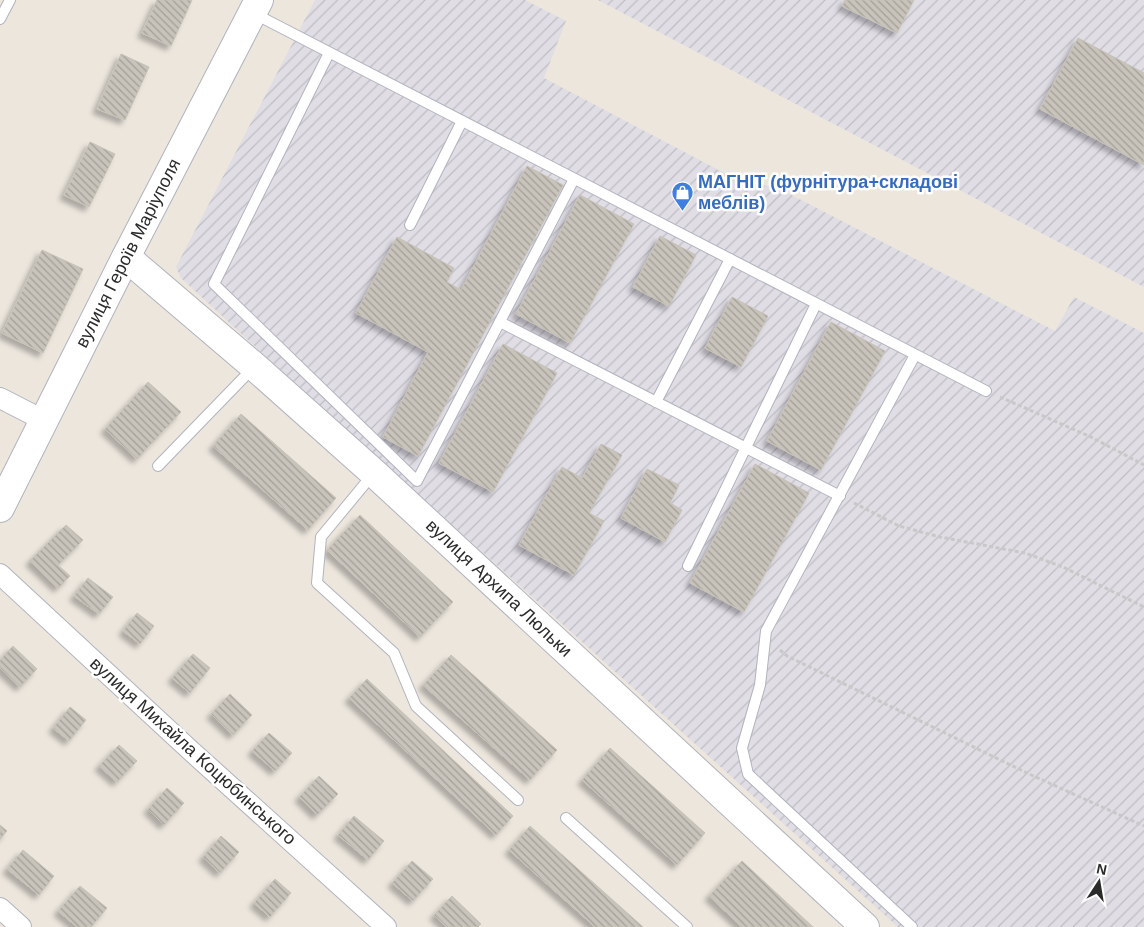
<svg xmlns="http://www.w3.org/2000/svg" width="1144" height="927" viewBox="0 0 1144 927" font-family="Arial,sans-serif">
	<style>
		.industrial { fill: url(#industrial-furrows) }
		.building { fill: url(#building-back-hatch); stroke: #c7c2b7; filter: url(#shadow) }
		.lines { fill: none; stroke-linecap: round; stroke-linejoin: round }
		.lane-casing { stroke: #b1b3be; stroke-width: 12 }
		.street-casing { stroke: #b1b3be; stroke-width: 22 }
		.secondary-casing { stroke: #b1b3be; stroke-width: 30 }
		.path { stroke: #c8c8c8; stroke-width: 3; stroke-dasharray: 4 2.5; stroke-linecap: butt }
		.lane { stroke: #fff; stroke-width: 10 }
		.street { stroke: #fff; stroke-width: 20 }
		.secondary { stroke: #fff; stroke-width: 28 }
		.labels { text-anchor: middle; stroke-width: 5; stroke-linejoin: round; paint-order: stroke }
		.shop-label { font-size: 18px; font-weight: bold; fill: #366cbe; stroke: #fff; text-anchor: start }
		.street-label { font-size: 18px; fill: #2b2b2b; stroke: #fff }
	</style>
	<defs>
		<pattern id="industrial-furrows" width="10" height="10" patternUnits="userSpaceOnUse" patternTransform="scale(1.25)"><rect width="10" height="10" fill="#e0dde5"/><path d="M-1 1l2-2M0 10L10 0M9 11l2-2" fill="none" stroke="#c0bec5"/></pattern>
		<pattern id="building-back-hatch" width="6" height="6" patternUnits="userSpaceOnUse" patternTransform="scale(1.25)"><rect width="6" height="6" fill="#c8c4bb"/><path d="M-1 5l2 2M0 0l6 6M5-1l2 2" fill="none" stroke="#a39f98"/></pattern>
		<filter id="shadow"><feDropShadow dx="-4.5" dy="4.5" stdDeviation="2.5" flood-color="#0004"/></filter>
	</defs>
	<rect width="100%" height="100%" fill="#ece6dd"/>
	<g class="industrial">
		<polygon points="315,0 525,0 566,21 544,78 745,184 774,186 1055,331 1074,297 1144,333 1144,927 898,927 263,354 181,278 176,267"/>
		<polygon points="598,0 1144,0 1144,287"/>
	</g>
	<g class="building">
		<polygon points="157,0 192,0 171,46 142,33"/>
		<polygon points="845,0 914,0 897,33 842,6"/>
		<polygon points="1078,38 1144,73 1144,165 1040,109"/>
		<polygon points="121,54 149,67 125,120 97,109"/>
		<polygon points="90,142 115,154 89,207 64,195"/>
		<polygon points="527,166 563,185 418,456 383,437 428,352 356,313 397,237 454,268 447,282 461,290"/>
		<polygon points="580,195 634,224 570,343 516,314"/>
		<polygon points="660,236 696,255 669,306 633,287"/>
		<polygon points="42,250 83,269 43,353 2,333"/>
		<polygon points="732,297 768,316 741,367 705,348"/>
		<polygon points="831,322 885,351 821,470 767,441"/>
		<polygon points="503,344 557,373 493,492 439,463"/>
		<polygon points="148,382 181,412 137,459 105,429"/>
		<polygon points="241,414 336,498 308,530 213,446"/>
		<polygon points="601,444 622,455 589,513 604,521 574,575 519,545 562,467 582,478"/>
		<polygon points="755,464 809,493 744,612 690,583"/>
		<polygon points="647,469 679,485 670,503 682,510 665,542 621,518"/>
		<polygon points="360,515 453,602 420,637 327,550"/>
		<polygon points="66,525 83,540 58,565 70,576 58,588 30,561"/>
		<polygon points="88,578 113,597 99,614 74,596"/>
		<polygon points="137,613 154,626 140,644 123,631"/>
		<polygon points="13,646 37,669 20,687 0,668 0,660"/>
		<polygon points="193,654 210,668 190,693 172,678"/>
		<polygon points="451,655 557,750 530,780 423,685"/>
		<polygon points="367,679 513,816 496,835 349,698"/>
		<polygon points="230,694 252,715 233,735 211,714"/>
		<polygon points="70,707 86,720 69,741 53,728"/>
		<polygon points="269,733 292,753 275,771 252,751"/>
		<polygon points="119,745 137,761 117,782 99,766"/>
		<polygon points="610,748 705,833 677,865 582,780"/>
		<polygon points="319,776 338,794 317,815 299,797"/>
		<polygon points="167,788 184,803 164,825 148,809"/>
		<polygon points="354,816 384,841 368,860 338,835"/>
		<polygon points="0,825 7,831 0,839"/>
		<polygon points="530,826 643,927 595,927 509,850"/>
		<polygon points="221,836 239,852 220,873 203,857"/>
		<polygon points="23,850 54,876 39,895 7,869"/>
		<polygon points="412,861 433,879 413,901 392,883"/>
		<polygon points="742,861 813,927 742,927 709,896"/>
		<polygon points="275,879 291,893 270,917 254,903"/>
		<polygon points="80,886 107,908 91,927 77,927 58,911"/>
		<polygon points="452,896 481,924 478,927 447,927 434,915"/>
	</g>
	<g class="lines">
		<defs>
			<g id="lane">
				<polyline points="253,13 986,391"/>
				<polyline points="0,19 10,0"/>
				<polyline points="329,53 214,284 417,481 574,179"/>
				<polyline points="410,225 462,121"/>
				<polyline points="500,322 840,496"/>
				<polyline points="656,402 730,259"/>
				<polyline points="158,466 254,367"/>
				<polyline points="373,474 321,537 317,583 394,653 416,706 518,800"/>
				<polyline points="688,566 816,304"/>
				<polyline points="566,818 687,927"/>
				<polyline points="912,927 748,774 742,748 760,685 766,631 915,355"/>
			</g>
			<g id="street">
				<polyline points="0,398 43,420"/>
				<polyline points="0,574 190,750 386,927"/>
				<polyline points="0,908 21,927"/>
			</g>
			<g id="secondary">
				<polyline points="126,257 255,367 374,473 865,927"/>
				<polyline points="0,508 126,257 259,0"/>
			</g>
		</defs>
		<use href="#lane" class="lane-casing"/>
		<use href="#street" class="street-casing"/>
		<use href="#secondary" class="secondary-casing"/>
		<g class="path">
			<polyline points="1000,397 1091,437 1144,465"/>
			<polyline points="854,503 899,526 940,537 1025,553 1063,567 1144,607"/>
			<polyline points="780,650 787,656 1027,773 1144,826"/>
		</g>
		<use href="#lane" class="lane"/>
		<use href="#street" class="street"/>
		<use href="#secondary" class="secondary"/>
	</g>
	<defs>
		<symbol id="shop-pin" viewBox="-11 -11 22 30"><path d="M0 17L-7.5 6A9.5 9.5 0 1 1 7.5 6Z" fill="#3f7fe0" stroke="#fff"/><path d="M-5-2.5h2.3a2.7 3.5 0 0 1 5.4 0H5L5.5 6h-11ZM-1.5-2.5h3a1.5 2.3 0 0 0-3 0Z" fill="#fff"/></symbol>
	</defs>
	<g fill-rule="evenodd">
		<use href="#shop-pin" x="670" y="180" width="25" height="34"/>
	</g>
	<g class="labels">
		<g class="shop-label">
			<text x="698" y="188">МАГНІТ (фурнітура+складові<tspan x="698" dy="21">меблів)</tspan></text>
		</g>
		<g class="street-label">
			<text transform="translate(128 253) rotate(-63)" y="6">вулиця Героїв Маріуполя</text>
			<text transform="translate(499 588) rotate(43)" y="6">вулиця Архипа Люльки</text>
			<text transform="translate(193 751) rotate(42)" y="6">вулиця Михайла Коцюбинського</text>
		</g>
	</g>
	<g transform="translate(1099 882) rotate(12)" stroke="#ffffff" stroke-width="4" paint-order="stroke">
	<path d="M0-4L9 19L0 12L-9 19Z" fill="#2b2b2b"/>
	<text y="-8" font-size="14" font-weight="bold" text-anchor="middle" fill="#2b2b2b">N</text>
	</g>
</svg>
